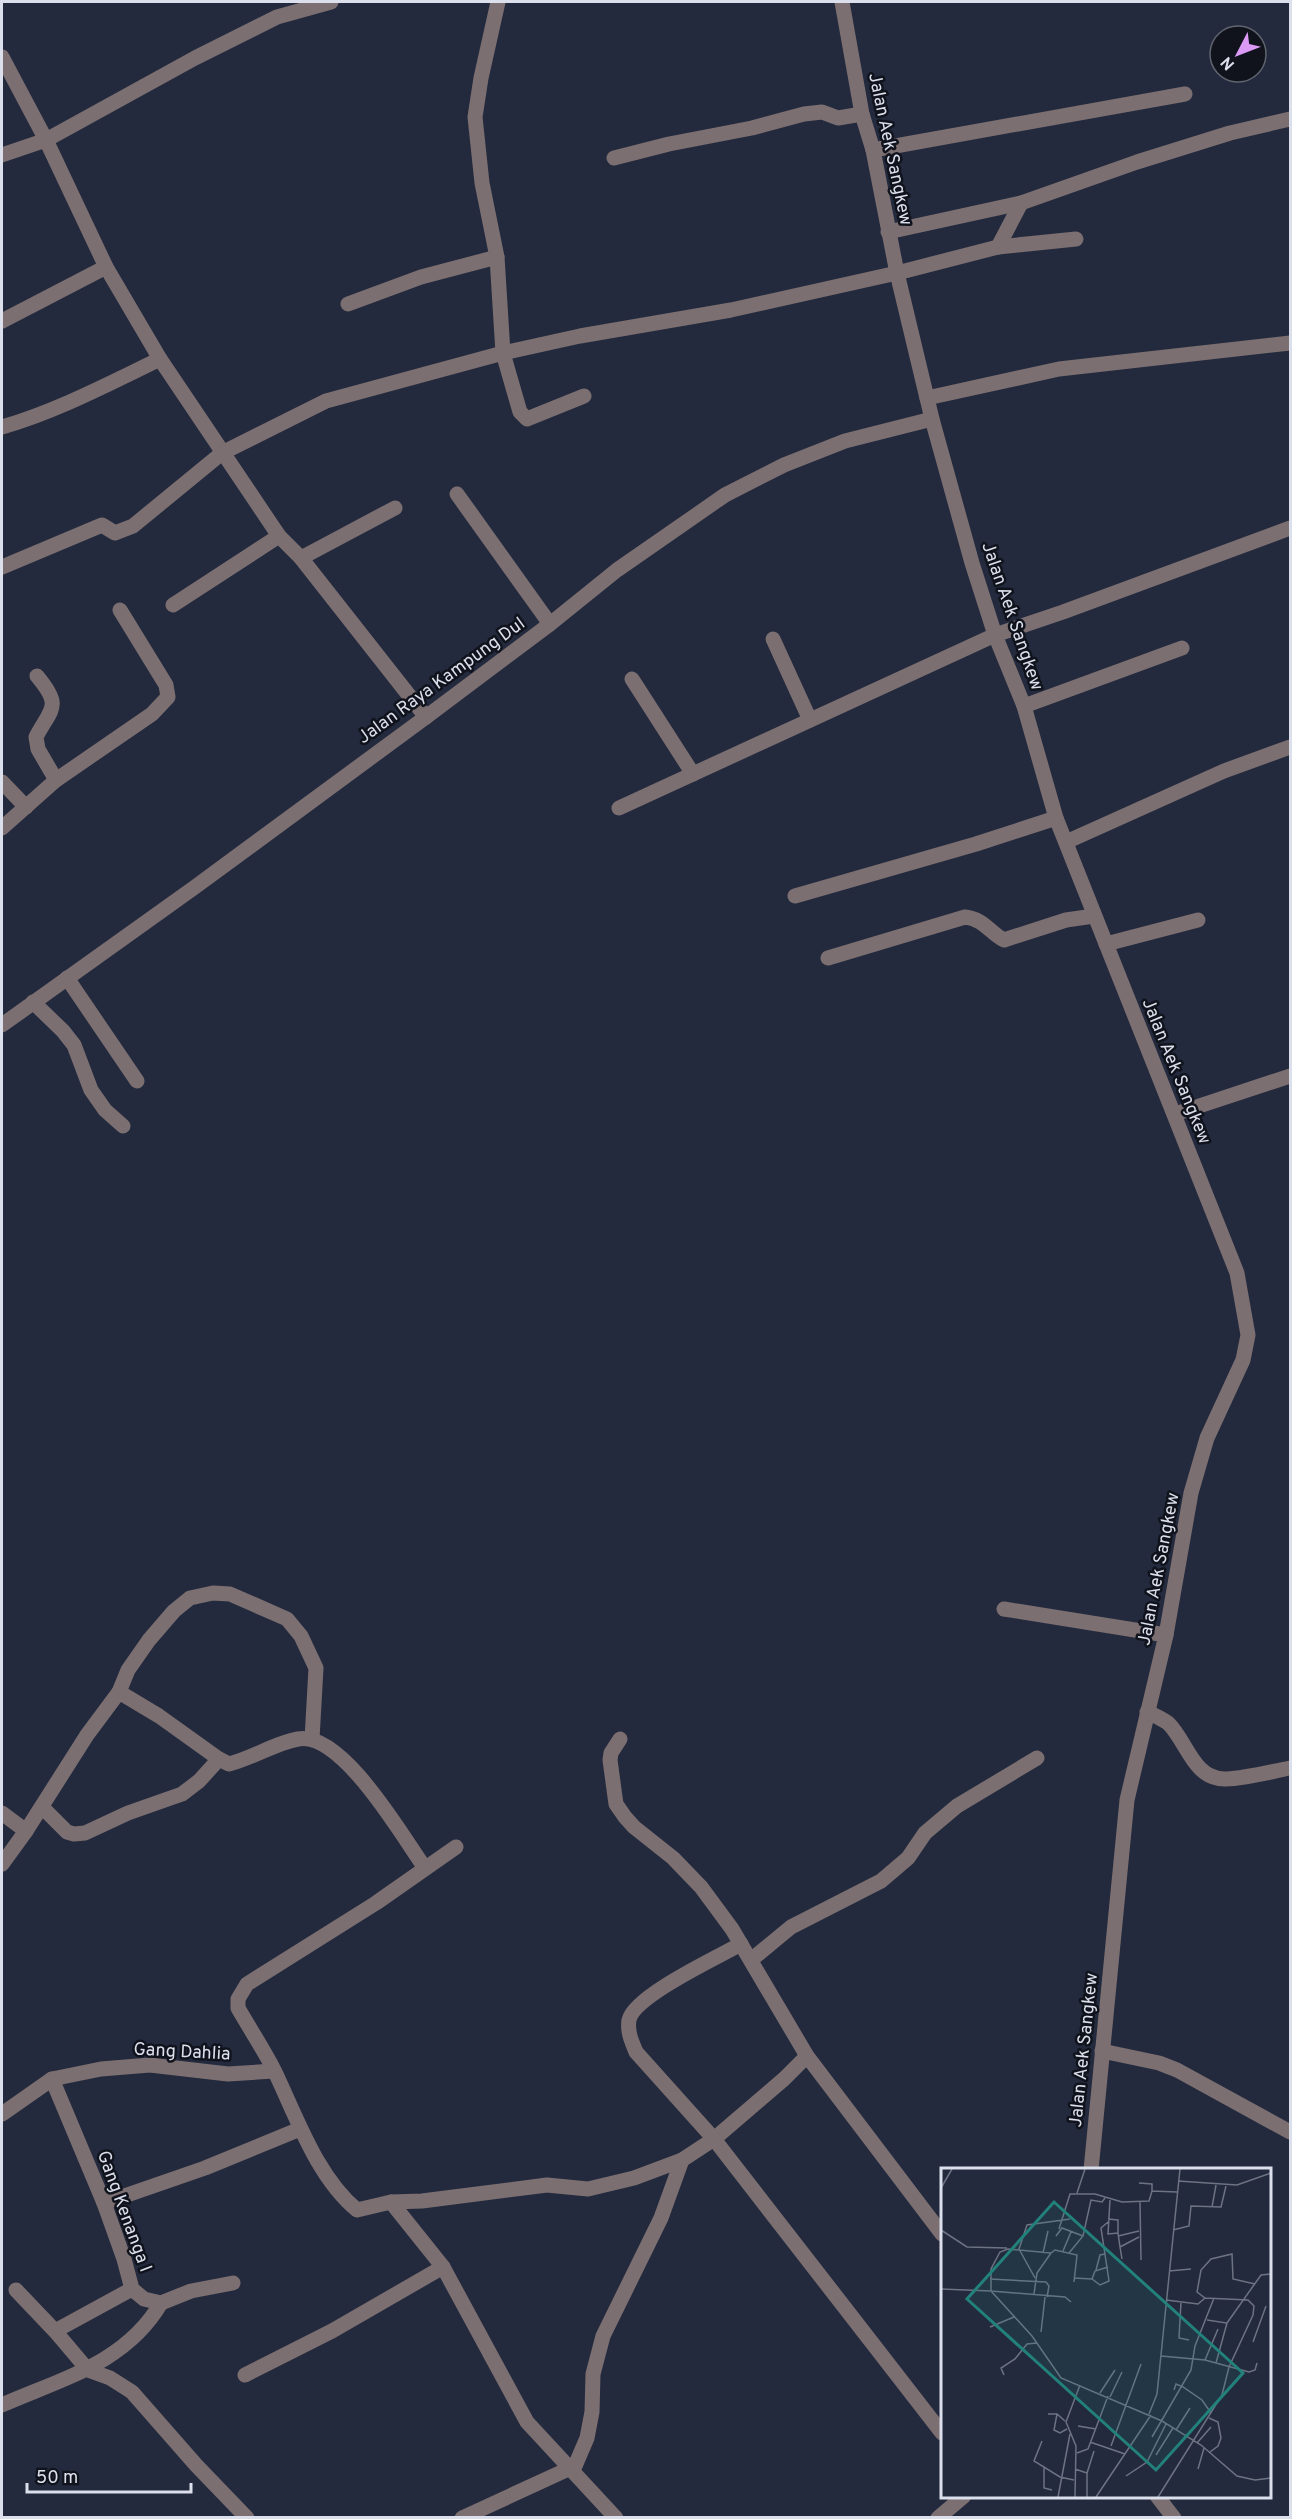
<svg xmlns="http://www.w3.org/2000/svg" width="1292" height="2519" viewBox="0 0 1292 2519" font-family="Overpass,sans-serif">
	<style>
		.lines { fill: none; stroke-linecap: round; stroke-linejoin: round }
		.minor { stroke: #7c6f71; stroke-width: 15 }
		.labels { text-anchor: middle; stroke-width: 5; stroke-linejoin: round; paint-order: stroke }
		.street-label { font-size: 18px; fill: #dbe0ec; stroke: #10131c }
		.inset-road { fill: none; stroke: #6d7383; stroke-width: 1.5 }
		.view { fill: #23817b; fill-opacity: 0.15; stroke: #23817b; stroke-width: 3 }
		.inset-edge { fill: none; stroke: #dbe0ec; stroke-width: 3 }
	</style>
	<rect width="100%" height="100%" fill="#232a3d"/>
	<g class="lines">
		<g class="minor">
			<polyline points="498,2 481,78 475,117 482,183 497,257 503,353 520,412 527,419 584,396"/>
			<polyline points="842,2 862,114 873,150 897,273 932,419 972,563 995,635 1024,706 1056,818 1237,1273 1248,1335 1243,1360 1207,1438 1191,1493 1166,1635 1127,1800 1091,2170"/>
			<polyline points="2,57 46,140 106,267 160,359 279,536 301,558 426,717"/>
			<polyline points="873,150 1185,94"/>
			<polyline points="2,155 46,140 195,58 277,17 331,2"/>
			<polyline points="614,158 669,144 752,128 804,114 822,112 838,118 862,114"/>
			<polyline points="888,232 1021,203 1137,162 1230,133 1290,119"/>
			<polyline points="998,247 1021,203"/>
			<polyline points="348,304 421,277 497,257"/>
			<polyline points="2,321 106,267"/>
			<polyline points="927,398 1059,369 1290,343"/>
			<path d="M2,427C57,411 108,384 160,359"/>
			<polyline points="457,494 550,624"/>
			<polyline points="301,558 395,508"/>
			<polyline points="2,567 102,525 115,533 133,526 222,453 326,401 503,353 580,336 731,310 897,273 998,247 1076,239"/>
			<polyline points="173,605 279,536"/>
			<polyline points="773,639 810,720"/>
			<path d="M37,676C63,707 51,708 36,737L38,749L56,780"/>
			<polyline points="632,679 693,774"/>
			<polyline points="1024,706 1182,648"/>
			<polyline points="2,782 26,807"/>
			<polyline points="619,808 995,635 1063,612 1290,528"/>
			<polyline points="2,828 56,780 152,714 168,697 166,685 120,610"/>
			<polyline points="1066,842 1224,771 1290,747"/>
			<polyline points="795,896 976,844 1056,818"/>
			<polyline points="1106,944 1198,920"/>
			<path d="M828,958L965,917C984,919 989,932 1004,940L1066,920L1094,916"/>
			<polyline points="67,978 137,1081"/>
			<polyline points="33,1002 63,1031 74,1045 91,1090 105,1110 123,1126"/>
			<polyline points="2,1025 195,887 426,717 550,624 617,570 725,495 784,465 845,441 932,419"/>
			<polyline points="1175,1114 1290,1076"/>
			<polyline points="1004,1609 1166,1635"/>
			<path d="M119,1692L159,1716L219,1759L229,1764C253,1758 275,1743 298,1739C342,1731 402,1836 425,1868"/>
			<path d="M1147,1712C1154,1715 1162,1719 1168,1723C1187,1741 1193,1780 1226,1779C1247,1778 1269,1772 1290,1768"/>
			<polyline points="620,1739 611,1753 610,1760 616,1804 625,1817 634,1827 673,1858 701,1887 732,1929 807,2056 942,2234"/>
			<polyline points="42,1807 67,1832 74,1834 85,1833 128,1813 182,1794 199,1781 219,1759"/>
			<polyline points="2,1813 26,1831"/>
			<path d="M456,1847L376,1903L247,1984L238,1999V2008C250,2029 264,2050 275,2072C297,2118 317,2177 357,2210L391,2202L422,2201L547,2185L588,2189L634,2178L682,2160L714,2139L784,2079L807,2056"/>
			<polyline points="2,1864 26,1831 87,1735 119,1692 128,1670 149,1640 174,1611 190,1598 213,1593 230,1594 287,1619 301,1636 316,1668 312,1739"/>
			<path d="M741,1944C718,1957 634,1996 629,2020C627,2032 632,2042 636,2052L714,2139L942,2433"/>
			<polyline points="751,1960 791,1927 881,1881 908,1858 925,1833 957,1806 1037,1758"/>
			<polyline points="1102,2051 1159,2063 1177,2070 1290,2132"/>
			<polyline points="52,2079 104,2203 124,2259 132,2289 144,2299 161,2303 191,2291 233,2283"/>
			<polyline points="2,2114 52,2079 101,2069 150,2065 228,2074 274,2071"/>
			<polyline points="391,2202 443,2267 527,2422 616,2518"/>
			<polyline points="104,2203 205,2168 300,2129"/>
			<polyline points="16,2290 55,2331 88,2370 110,2378 132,2392 196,2465 247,2518"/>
			<polyline points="55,2331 132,2289"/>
			<polyline points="245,2375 332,2331 443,2267"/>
			<path d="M2,2405C61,2379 126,2363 161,2303"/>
			<polyline points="1157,2496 1174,2518"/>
			<polyline points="462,2518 575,2466 587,2438 592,2412 593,2374 603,2336 661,2218 682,2160"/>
			<polyline points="938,2518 964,2496"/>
		</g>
	</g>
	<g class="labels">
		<g class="street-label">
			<text transform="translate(891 149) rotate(78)" y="6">Jalan Aek Sangkew</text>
			<text transform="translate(1013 616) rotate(71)" y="6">Jalan Aek Sangkew</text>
			<text transform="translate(441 680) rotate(-36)" y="6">Jalan Raya Kampung Dul</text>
			<text transform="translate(1177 1071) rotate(68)" y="6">Jalan Aek Sangkew</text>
			<text transform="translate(1158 1569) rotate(-79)" y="6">Jalan Aek Sangkew</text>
			<text transform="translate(1083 2050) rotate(-84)" y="6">Jalan Aek Sangkew</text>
			<text transform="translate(182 2051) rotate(3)" y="6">Gang Dahlia</text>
			<text transform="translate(125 2211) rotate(70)" y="6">Gang Kenanga I</text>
		</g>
	</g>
	<g transform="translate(941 2168)">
		<rect width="330" height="330" fill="#232a3d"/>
		<path class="inset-road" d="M237,13L296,17L330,5M198,15L211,16V23M0,20L11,1M136,25L144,1M169,32L167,66L177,65L179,79M199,34L200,92M271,39L275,17M167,51L177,52V65M118,61L129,26H154L181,34L208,33L211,23L236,24M0,62L26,79L66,80M232,62L248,58L250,38L280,39L285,18M115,68L121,60L142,68M177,68L198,63M122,83L130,64M102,85L107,63M128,85L142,68L150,32L161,34L164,30M181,91L179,79L198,69M155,102L159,87L164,86M228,103L250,101M94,110L78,81L86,57L129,51M133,110L151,111L159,117L168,113L160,60L167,54M49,111L105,114L108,118L106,129M151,111L154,103L167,99M0,121L50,123L91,168L120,210L221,253L260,277L296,308L314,312L330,310M93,126L96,105L110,85M225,132L257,136L264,130M130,134L124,129L50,123V101L59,84L67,81L110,85L114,82L136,87L133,114M240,134L238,170L248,172M266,152L286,155L275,195M286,155L320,107L330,106M49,159L73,149M100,164L104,129M312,174L325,138M220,188L264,192L308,204L314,202L316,195M264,192L277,161M63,207L60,200L74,191L86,176L96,175M233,222L235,216L242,219L261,232L270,245M159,225L174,202M169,229L181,204M107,246H116L124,253M116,246L113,262L119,265L126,261M208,246L216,226L239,1M268,250L277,254L280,270L277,278L269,284M137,258L155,261M235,262L249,240M211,269L250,202L254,178L273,130M101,273L93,293L119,309L133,312M149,274L184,286M256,275L270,259M170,278L200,196M136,285L147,281L167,228M215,287L232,260M103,298V320L111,322M134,301L146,305V329M257,301L263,280M146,305L153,283M185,308L206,294L225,256M117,329L129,266M134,329L135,278L125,254L139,217M155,329L210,247M217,329L281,227L288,199L312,147L313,138L307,132L264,130L256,124L260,102L270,91L291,86L292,111L314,116"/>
		<path class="view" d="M113,34L302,205L215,302L26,131Z"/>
		<rect width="330" height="330" class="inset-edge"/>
	</g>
	<rect width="1292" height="2519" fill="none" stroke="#dbe0ec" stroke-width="6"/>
	<g transform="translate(1238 54) rotate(228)"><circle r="28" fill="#10131c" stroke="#61656f" stroke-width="1.5"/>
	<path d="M0-4.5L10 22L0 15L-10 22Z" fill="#db9af6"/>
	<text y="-9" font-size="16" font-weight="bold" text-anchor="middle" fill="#dbe0ec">N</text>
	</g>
	<path d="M27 2483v9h164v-9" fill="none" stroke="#dbe0ec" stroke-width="3"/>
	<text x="36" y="2483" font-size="18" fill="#dbe0ec" stroke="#10131c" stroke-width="4.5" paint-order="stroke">50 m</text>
</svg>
